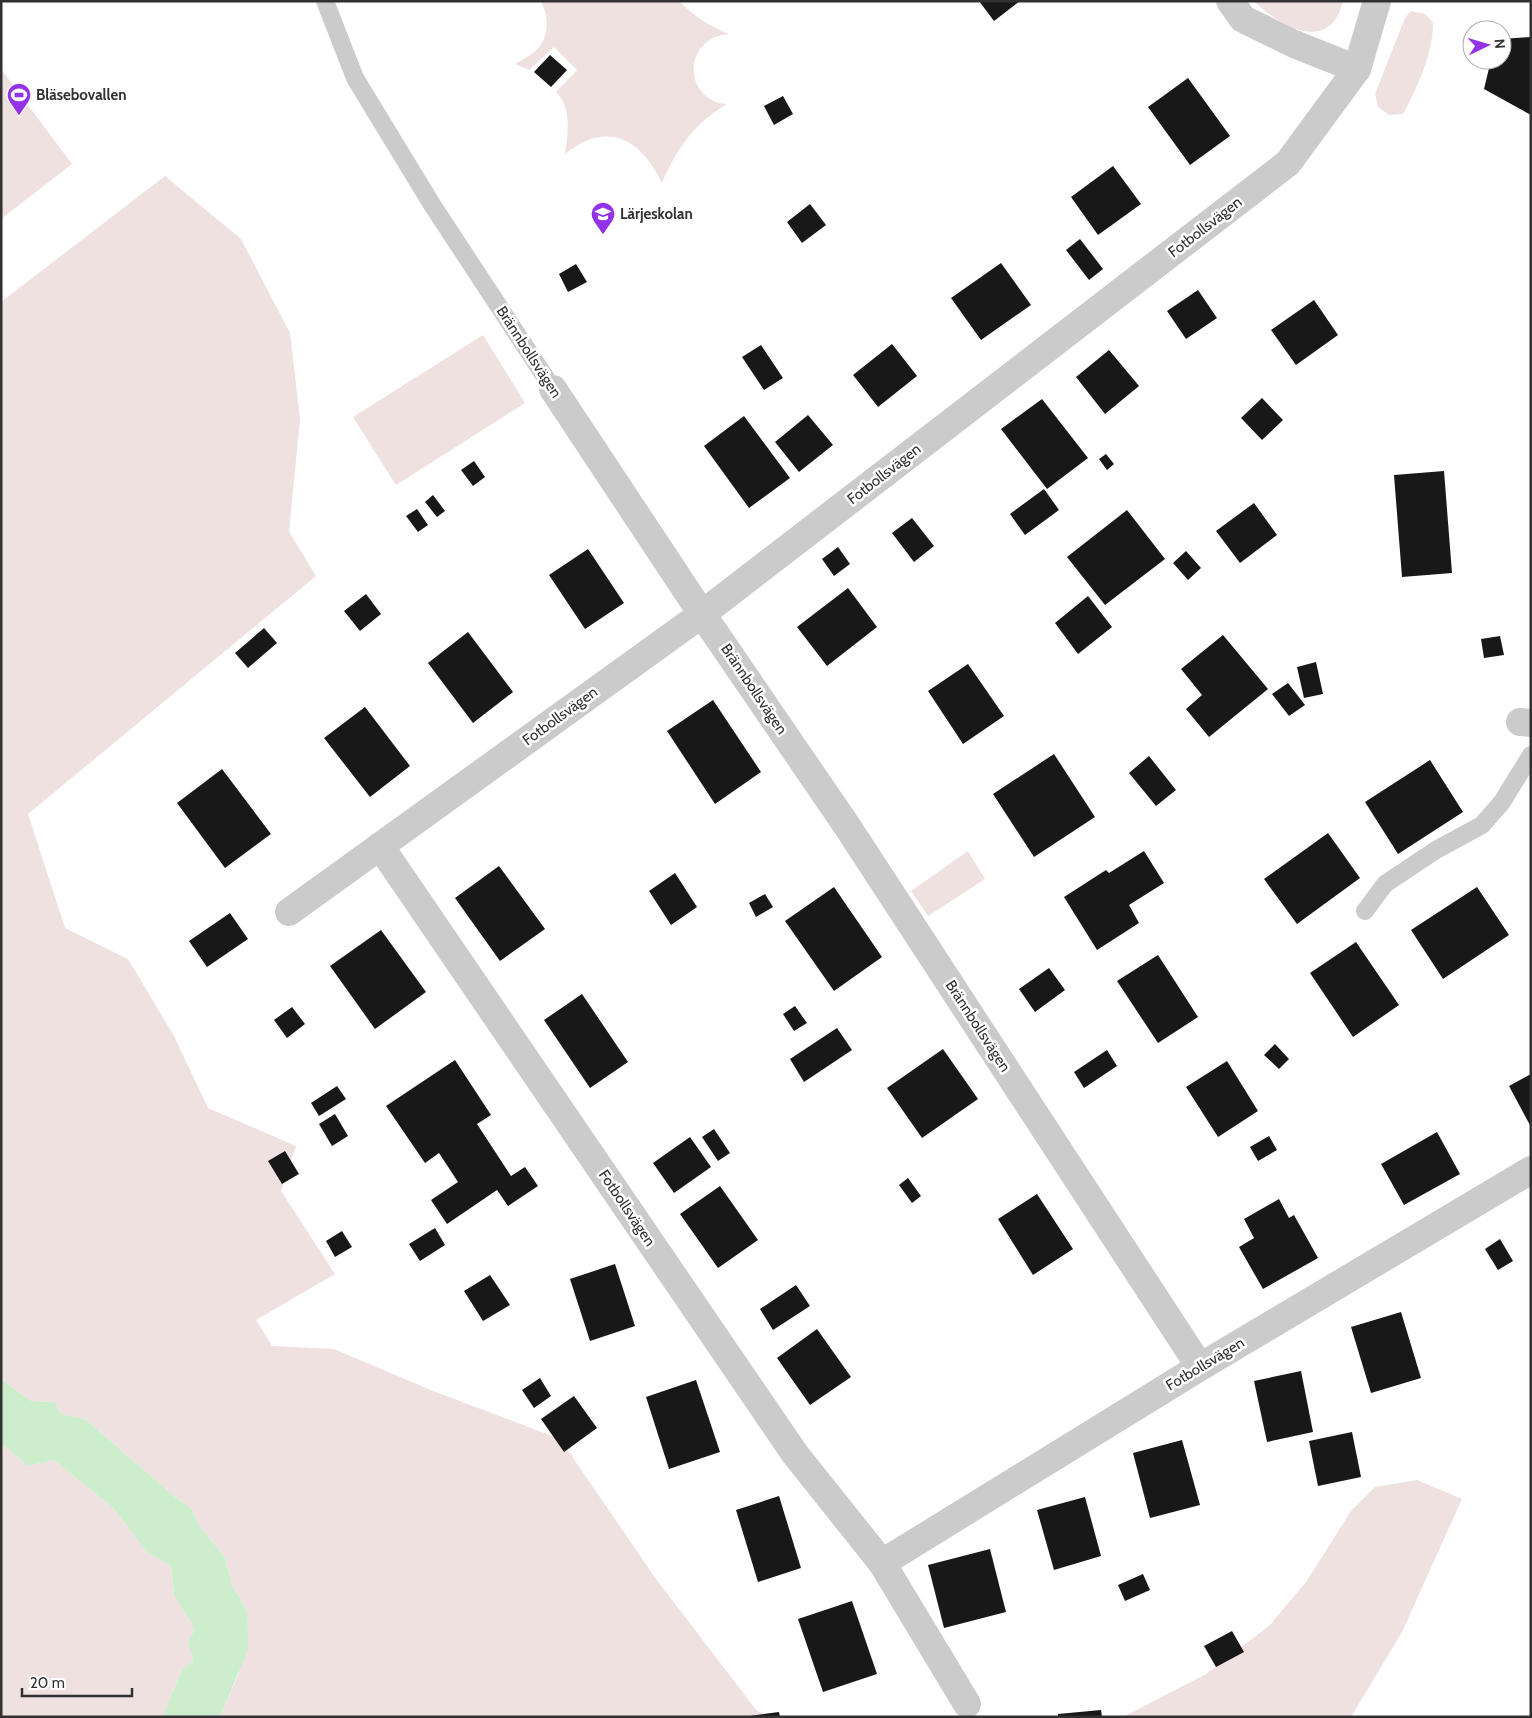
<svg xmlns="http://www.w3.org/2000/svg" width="1532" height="1718" viewBox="0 0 1532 1718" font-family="Cabin,sans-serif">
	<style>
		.green { fill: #eee1e0 }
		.water { fill: #cec }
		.building { fill: #181818 }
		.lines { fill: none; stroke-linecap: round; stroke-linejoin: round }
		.service { stroke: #cbcbcb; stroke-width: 18 }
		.minor { stroke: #cbcbcb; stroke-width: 28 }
		.labels { text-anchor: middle; stroke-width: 5; stroke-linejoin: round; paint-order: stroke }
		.poi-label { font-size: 15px; font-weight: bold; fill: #313131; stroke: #fff; text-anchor: start }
		.street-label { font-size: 15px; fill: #313131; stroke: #fff }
	</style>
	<rect width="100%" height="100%" fill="#fff"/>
	<g class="green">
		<path d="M540,1H679C694,16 709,26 729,34C723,35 716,36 710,40C681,59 693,102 727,104C695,122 676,150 662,183C641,139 607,120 565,154C568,134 572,107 556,92L577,70L554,47L529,70L515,64C523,59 534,54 540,46C549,34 549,13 540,1Z"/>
		<path d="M1254,1H1343C1330,54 1281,28 1254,1Z"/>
		<path d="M1411,11L1425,14L1433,23C1433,54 1417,88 1403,114L1389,115L1378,107L1375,94L1405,18Z"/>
		<polygon points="1,69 72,164 1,219"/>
		<polygon points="165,176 241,239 290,333 300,419 289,532 316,576 28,814 65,928 128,959 174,1036 208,1108 296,1146 281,1191 335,1274 256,1320 272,1346 334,1349 433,1391 560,1439 656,1579 757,1711 774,1717 220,1717 239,1673 247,1611 232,1585 225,1557 197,1523 192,1509 175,1497 85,1419 59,1414 55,1402 31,1401 1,1379 1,302"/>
		<polygon points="483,335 525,403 396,485 353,417"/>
		<polygon points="968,851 985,879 928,916 911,891"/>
		<polygon points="1,1446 6,1447 28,1466 54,1460 113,1508 147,1552 171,1566 174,1596 195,1629 188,1642 193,1660 182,1670 162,1717 1,1717"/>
		<polygon points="1417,1480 1462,1499 1402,1632 1351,1717 1123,1717 1206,1674 1269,1626 1306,1582 1351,1511 1375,1487"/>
	</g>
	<polygon class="water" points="1,1379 31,1401 55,1402 60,1414 85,1419 175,1497 192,1509 197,1523 225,1557 232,1585 247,1611 248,1650 220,1717 162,1717 182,1670 193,1660 188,1642 195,1629 174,1596 171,1566 147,1552 113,1508 54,1460 28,1466 6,1447 1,1446"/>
	<g class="building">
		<polygon points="979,1 1020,1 994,21"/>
		<polygon points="1531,37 1531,115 1484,89 1491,60 1502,60 1502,39"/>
		<polygon points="550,55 567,70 551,87 534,72"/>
		<polygon points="1188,78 1230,136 1190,165 1148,107"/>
		<polygon points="783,96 793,114 774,125 764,106"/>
		<polygon points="1113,166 1141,204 1098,235 1071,197"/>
		<polygon points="810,204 826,225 802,243 787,222"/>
		<polygon points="1080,239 1103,269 1089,280 1066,250"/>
		<polygon points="1001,263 1031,305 981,340 951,298"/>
		<polygon points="576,264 587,282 568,292 559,274"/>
		<polygon points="1198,290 1217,318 1186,339 1167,311"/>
		<polygon points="1314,300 1338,335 1296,365 1271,330"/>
		<polygon points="892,344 917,376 878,407 853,375"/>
		<polygon points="761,345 783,378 764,390 742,357"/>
		<polygon points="1109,350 1139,386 1105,414 1076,377"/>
		<polygon points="1262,398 1283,420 1262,440 1241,418"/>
		<polygon points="1042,399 1088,458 1047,489 1001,429"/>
		<polygon points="808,415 833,445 799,472 775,442"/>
		<polygon points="744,416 790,478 749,508 704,446"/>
		<polygon points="1106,454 1114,464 1107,470 1099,459"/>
		<polygon points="474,461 485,477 473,486 461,470"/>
		<polygon points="1444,471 1452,573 1402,577 1394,475"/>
		<polygon points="1044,489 1059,510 1025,535 1010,514"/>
		<polygon points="433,495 445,511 437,517 425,502"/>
		<polygon points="1254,503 1277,535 1240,563 1216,531"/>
		<polygon points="417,509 428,525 418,532 406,516"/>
		<polygon points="1127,510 1165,559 1105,605 1067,557"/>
		<polygon points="912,518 934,546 914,562 892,533"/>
		<polygon points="838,547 850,564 834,576 822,559"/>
		<polygon points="588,549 624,603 585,629 549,575"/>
		<polygon points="1186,551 1201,568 1188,580 1173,563"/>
		<polygon points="848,588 877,627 827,666 797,627"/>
		<polygon points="366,594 381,614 360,631 344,611"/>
		<polygon points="1088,596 1112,627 1078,654 1055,623"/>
		<polygon points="264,628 277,643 248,668 235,653"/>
		<polygon points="468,632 513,692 473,723 428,663"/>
		<polygon points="1223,635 1268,689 1209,737 1186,709 1202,695 1181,669"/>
		<polygon points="1500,636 1504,655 1484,658 1481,639"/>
		<polygon points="1316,662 1323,694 1304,698 1297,667"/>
		<polygon points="968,664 1004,716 963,744 928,691"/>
		<polygon points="1288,683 1305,705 1289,716 1272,694"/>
		<polygon points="713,700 761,772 715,804 667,731"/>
		<polygon points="365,707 410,766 370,797 324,738"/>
		<polygon points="1054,754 1095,817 1034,857 993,794"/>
		<polygon points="1149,756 1176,790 1156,806 1129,773"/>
		<polygon points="1430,760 1463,812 1398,854 1365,802"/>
		<polygon points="222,769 271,834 225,868 177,803"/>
		<polygon points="1328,833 1360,878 1297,924 1264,879"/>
		<polygon points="1144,851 1164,883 1129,905 1139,923 1097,950 1064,897 1106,870 1109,873"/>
		<polygon points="499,866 545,929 500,961 455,898"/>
		<polygon points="675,873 697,907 671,925 649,891"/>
		<polygon points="834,887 882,957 834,991 785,921"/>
		<polygon points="1477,887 1509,935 1443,979 1411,930"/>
		<polygon points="765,894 773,907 756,917 749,903"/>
		<polygon points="230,913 248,939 207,967 189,941"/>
		<polygon points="381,930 426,992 375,1029 330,966"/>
		<polygon points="1356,942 1399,1005 1353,1037 1310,973"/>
		<polygon points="1158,955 1198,1017 1158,1043 1117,981"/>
		<polygon points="1049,968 1065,990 1035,1012 1019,989"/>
		<polygon points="582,994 628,1062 590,1088 544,1020"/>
		<polygon points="795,1006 807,1023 794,1031 783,1014"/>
		<polygon points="292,1007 305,1024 287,1038 274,1020"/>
		<polygon points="837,1028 852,1050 804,1082 790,1059"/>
		<polygon points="1275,1044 1289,1059 1279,1069 1264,1055"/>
		<polygon points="943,1049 978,1099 922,1138 887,1088"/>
		<polygon points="1107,1050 1117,1066 1084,1088 1074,1072"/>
		<polygon points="455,1060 491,1115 477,1124 511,1176 525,1167 538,1186 508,1206 497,1190 447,1224 431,1200 458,1182 439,1153 425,1163 386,1106"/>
		<polygon points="1227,1061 1258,1111 1218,1137 1186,1087"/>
		<polygon points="1531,1074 1531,1127 1509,1086"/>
		<polygon points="337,1086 346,1099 319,1116 311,1103"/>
		<polygon points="335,1114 348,1136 332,1146 319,1124"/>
		<polygon points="714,1129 730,1153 718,1161 702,1137"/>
		<polygon points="1437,1132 1460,1174 1404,1205 1381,1164"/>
		<polygon points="1269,1136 1277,1150 1258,1161 1250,1147"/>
		<polygon points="690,1137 711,1167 674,1193 653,1163"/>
		<polygon points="285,1151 299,1174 282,1184 268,1161"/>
		<polygon points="908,1178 921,1196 912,1203 899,1185"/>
		<polygon points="720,1186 758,1240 718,1268 680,1214"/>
		<polygon points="1037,1194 1073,1249 1033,1275 998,1219"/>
		<polygon points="1279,1199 1289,1218 1294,1215 1318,1258 1263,1289 1239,1247 1254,1238 1244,1219"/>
		<polygon points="435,1228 445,1245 420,1261 409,1244"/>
		<polygon points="342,1231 352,1247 335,1257 326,1241"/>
		<polygon points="1500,1239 1513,1261 1498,1270 1485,1249"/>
		<polygon points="615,1264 635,1326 590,1341 570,1279"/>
		<polygon points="490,1275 510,1305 483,1321 464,1291"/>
		<polygon points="796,1285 810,1306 773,1330 760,1309"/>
		<polygon points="1401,1312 1421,1378 1371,1393 1351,1327"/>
		<polygon points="817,1329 851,1377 810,1405 777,1358"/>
		<polygon points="1301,1371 1313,1432 1267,1442 1254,1381"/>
		<polygon points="540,1378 551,1396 534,1408 522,1390"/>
		<polygon points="696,1380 720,1452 669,1469 646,1397"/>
		<polygon points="574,1396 597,1428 564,1452 541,1419"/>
		<polygon points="1352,1432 1361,1477 1318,1486 1309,1441"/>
		<polygon points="1182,1440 1200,1505 1150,1518 1133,1453"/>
		<polygon points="779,1496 801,1568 758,1582 736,1510"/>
		<polygon points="1085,1497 1101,1556 1054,1570 1037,1510"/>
		<polygon points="990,1549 1006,1612 944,1628 928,1565"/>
		<polygon points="1143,1574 1150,1590 1125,1601 1118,1585"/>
		<polygon points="852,1601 877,1674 823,1692 798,1619"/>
		<polygon points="1232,1631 1244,1652 1216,1667 1204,1646"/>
		<polygon points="1101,1710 1102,1717 1058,1717 1058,1714"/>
		<polygon points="779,1712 780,1717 750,1717 750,1716"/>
	</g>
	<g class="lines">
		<g class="service">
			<polyline points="325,1 355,78 431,203 553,389"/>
			<polyline points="1365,911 1385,884 1436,850 1482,825 1502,802 1531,755"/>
		</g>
		<g class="minor">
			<polyline points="1230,1 1243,19 1294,44 1357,69"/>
			<polyline points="553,389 702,614 847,826 1200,1367"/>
			<polyline points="1520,722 1531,723"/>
			<polyline points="380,846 795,1454 882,1563 967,1704"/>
			<polyline points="289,912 702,614 1288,163 1357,69 1377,1"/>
			<polyline points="882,1563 1200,1367 1531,1170"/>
		</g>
	</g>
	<defs>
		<symbol id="stadium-pin" viewBox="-11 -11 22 30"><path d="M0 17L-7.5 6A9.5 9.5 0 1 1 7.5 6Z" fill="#9333e8" stroke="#fff"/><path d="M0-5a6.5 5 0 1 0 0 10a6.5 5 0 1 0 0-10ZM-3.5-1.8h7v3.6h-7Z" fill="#fff"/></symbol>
		<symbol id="school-pin" viewBox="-11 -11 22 30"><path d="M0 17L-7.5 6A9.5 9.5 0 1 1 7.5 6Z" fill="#9333e8" stroke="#fff"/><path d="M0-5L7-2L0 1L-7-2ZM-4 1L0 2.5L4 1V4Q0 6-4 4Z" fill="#fff"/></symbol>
	</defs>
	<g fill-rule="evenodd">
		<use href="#stadium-pin" x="5" y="81" width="28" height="38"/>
		<use href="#school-pin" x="589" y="200" width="28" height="38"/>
	</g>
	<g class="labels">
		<g class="poi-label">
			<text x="36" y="100">Bläsebovallen</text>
			<text x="620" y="219">Lärjeskolan</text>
		</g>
		<g class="street-label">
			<text transform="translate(1205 227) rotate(-38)" y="5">Fotbollsvägen</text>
			<text transform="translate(529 352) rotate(57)" y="5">Brännbollsvägen</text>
			<text transform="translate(884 474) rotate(-38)" y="5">Fotbollsvägen</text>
			<text transform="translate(754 689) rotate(56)" y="5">Brännbollsvägen</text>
			<text transform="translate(560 716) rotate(-36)" y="5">Fotbollsvägen</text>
			<text transform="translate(978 1026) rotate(57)" y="5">Brännbollsvägen</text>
			<text transform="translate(627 1208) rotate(56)" y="5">Fotbollsvägen</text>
			<text transform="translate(1205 1364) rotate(-31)" y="5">Fotbollsvägen</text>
		</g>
	</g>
	<rect width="1532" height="1718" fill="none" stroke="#313131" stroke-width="5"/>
	<g transform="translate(1487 45) rotate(85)"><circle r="24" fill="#ffffff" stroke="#adadad"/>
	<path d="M0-4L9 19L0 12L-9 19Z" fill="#9333e8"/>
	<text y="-8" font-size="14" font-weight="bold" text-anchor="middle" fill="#313131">N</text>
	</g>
	<path d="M22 1688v8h110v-8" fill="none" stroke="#313131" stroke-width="2.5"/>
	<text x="30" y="1688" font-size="15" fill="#313131" stroke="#ffffff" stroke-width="4" paint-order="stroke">20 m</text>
</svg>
